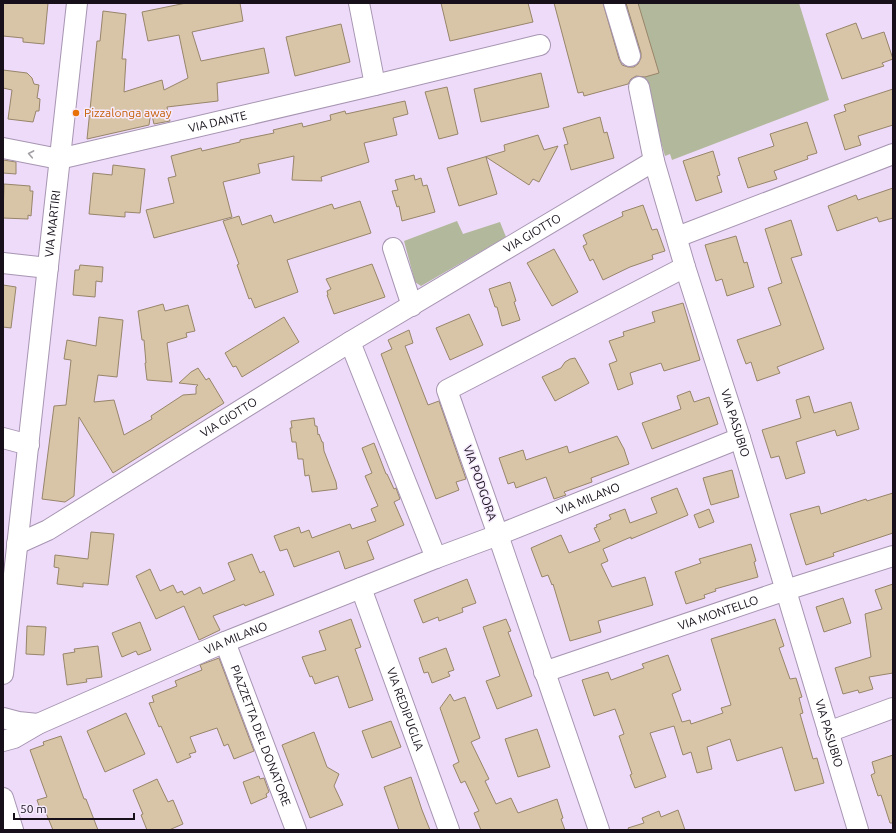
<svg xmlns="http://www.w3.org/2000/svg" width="896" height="833" viewBox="0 0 896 833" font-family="Ubuntu,sans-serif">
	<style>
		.green { fill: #b2b89b }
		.building { fill: #d8c4a7; stroke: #98856a }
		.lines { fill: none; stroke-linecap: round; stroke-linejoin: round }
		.minor-casing { stroke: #a795b2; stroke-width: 22 }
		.minor { stroke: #fff; stroke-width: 20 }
		.oneway { stroke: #a29fa4 }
		.food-dot { fill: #e8710a; stroke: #f6ebfe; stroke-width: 1.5 }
		.labels { text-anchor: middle; stroke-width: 3; stroke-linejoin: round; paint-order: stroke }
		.food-label { font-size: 12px; fill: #c56008; stroke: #f6ebfe; text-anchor: start }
		.street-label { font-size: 12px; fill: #17101b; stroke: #f6ebfe }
	</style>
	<rect width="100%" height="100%" fill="#eddbf9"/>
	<g class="green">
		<polygon points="621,3 799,3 829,100 672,160 670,154 665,156"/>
		<polygon points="457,221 463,234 500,222 506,237 421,286 415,282 404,241"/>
	</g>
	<g class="building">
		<polygon points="3,3 48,3 44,44 23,42 23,38 3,36"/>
		<polygon points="186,3 240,3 243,21 192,32 201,61 264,48 269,73 217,83 218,101 167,107 170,121 154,124 151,111 149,125 87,139 97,41 100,41 103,11 126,14 122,59 126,59 124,92 162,80 164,90 188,78 179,35 148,41 142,12"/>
		<polygon points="441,3 528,3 533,22 450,41"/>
		<polygon points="554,3 603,3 619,59 622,65 628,67 634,67 638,64 641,58 641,53 626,3 638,3 659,73 645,77 636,76 631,79 628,84 584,96 583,92 578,93"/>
		<polygon points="856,23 862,39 884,32 893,59 882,63 884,66 842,79 826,34"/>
		<polygon points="341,24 350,62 295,76 286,37"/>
		<polygon points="3,70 27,73 32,78 34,84 39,85 37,98 40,99 39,111 36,111 33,122 8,119 12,90 3,88"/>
		<polygon points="541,73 549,107 481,122 474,89"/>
		<polygon points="447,87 458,134 439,139 425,92"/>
		<polygon points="893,89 893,125 858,136 861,145 845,150 834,115 846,111 844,105"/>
		<polygon points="405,101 408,114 393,118 397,135 364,143 369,162 321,177 322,181 292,180 294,156 258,164 260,173 223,182 232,217 154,238 146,210 174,203 168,178 176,176 171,156 201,148 202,151 240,142 240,140 274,133 273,130 302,123 303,127 331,120 330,115 345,111 346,114"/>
		<polygon points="600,117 604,133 607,132 614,158 571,170 564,145 568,144 563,128"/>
		<polygon points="807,122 817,153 807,156 808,159 774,171 777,179 748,188 738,158 774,146 770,134"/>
		<polygon points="538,135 544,150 558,146 539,182 533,179 529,185 486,157 497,194 459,206 447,168 505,151 504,145"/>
		<polygon points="713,151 720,175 717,176 722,192 696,201 683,161"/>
		<polygon points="3,160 16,162 16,174 3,173"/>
		<polygon points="113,165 145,169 140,213 125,212 125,217 89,214 93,173 112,175"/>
		<polygon points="414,175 415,180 421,178 423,186 427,185 435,212 402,221 399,206 397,207 392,191 398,190 395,180"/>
		<polygon points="4,184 30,186 30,191 33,191 31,216 28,215 28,219 3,218"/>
		<polygon points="893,188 893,218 879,222 877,217 837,231 828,206 856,195 858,200"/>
		<polygon points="360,201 371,233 287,260 298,292 255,308 251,298 249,299 237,265 239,264 223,221 239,216 242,225 271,215 274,223 332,204 334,209"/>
		<polygon points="643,205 652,230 657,229 665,251 652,255 653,259 630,267 603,280 593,259 590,261 583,246 587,244 583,235 623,216 622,212"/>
		<polygon points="791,220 802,255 791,258 824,349 777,367 780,373 757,381 751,362 746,364 737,340 781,325 768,288 782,283 765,229"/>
		<polygon points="736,236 744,263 747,262 754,287 727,296 722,279 716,281 705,245"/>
		<polygon points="554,249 578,292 552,306 527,263"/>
		<polygon points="372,264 385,297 334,314 327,295 328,295 327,291 331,289 326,279"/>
		<polygon points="80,265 103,267 102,282 96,281 95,297 73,295 75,270 79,270"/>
		<polygon points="510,282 516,301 514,302 520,320 502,326 497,307 495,307 489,289"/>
		<polygon points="3,285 16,287 11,328 3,327"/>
		<polygon points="683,303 700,360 664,371 661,363 630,373 633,384 618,390 609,364 617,361 609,341 624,336 623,332 655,322 652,312"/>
		<polygon points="163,304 165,311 188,305 195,331 186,333 187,337 167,343 172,382 147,380 145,363 146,363 144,340 142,340 138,311"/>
		<polygon points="469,314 483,345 450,360 436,328"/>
		<polygon points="99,317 123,320 117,377 98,375 94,402 114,400 124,435 152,419 151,416 183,395 196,394 196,387 198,385 179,383 191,372 198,368 206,380 209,378 224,403 113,473 79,417 74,496 65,502 42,499 54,406 66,405 71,360 64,359 67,340 96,346"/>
		<polygon points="284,317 299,342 242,377 236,366 233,367 225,353"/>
		<polygon points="409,330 413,343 405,346 428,405 439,401 466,479 456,482 459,490 436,499 381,354 392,349 388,340"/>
		<polygon points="575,358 589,383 555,401 542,377 561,368 565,362 570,359"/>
		<polygon points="690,391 694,402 709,397 718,424 652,449 642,423 681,409 677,396"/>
		<polygon points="809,396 814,413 851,402 859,429 837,436 835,430 796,442 805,473 786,479 779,456 771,458 762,430 801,418 796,400"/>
		<polygon points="314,418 315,426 317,426 318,435 319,434 322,442 323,442 324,451 336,482 337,489 312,492 309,475 305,476 303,459 298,459 296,442 292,442 290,428 292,428 291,421"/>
		<polygon points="617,436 624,449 629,464 591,478 592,482 564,492 566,495 554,499 546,477 516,488 514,482 508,484 499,458 523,450 526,460 567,446 569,453"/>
		<polygon points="374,443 386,474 387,474 394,489 396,488 400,499 394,502 404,525 367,541 374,559 345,569 339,551 294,567 287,549 280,551 274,536 299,527 301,533 309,530 312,538 350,524 352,529 376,521 371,509 378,506 365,476 372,473 362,448"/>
		<polygon points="732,470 739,497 711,505 703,478"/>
		<polygon points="677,488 688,515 631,539 631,537 603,549 608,561 601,564 612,587 645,577 653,605 598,621 601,632 570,641 553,584 552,585 548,575 542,577 531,548 561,535 569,553 600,541 594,528 597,527 596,525 611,519 609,515 625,509 630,523 657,513 651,498"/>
		<polygon points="893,493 893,533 833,553 834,556 806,565 790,514 819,506 821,514 866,499 867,501"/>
		<polygon points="709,509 714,522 699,528 694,515"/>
		<polygon points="91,532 114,534 108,585 83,583 83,587 57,584 59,568 54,567 55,555 88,559"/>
		<polygon points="751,544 756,561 754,562 758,577 715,589 716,591 704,595 705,598 686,604 675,572 701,563 699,559"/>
		<polygon points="252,554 260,573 264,571 274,595 245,606 244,604 213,616 220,630 199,640 184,606 156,619 136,576 150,569 160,591 173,585 177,593 182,591 184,595 200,587 203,594 235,580 228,563"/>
		<polygon points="467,579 476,603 462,608 463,612 439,621 438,617 423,623 414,600"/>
		<polygon points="893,584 893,673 869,677 873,689 859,693 858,690 843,694 835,668 871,657 865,614 882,609 875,590"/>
		<polygon points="843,598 851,623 824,632 816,607"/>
		<polygon points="351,619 361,647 355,649 373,700 349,708 338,676 315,684 312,676 310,677 302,657 326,650 319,631"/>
		<polygon points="506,619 511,631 508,632 532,696 497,709 486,681 500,676 483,627"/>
		<polygon points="775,619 784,646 779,648 790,679 796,678 802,697 799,698 803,713 800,714 813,759 817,758 824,783 795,791 782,747 737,761 730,739 707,747 712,769 697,773 691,752 683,755 674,726 650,733 666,777 635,788 630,775 632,774 619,736 624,734 615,709 594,716 582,680 608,672 611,680 644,668 642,664 668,655 681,690 672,694 682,722 690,720 691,724 723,713 721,708 731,705 711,639"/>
		<polygon points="140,622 151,650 138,655 136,651 122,657 112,633"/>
		<polygon points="27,626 46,627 44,655 26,654"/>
		<polygon points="98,646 102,677 86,679 87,682 67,685 63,654 75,652 74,649"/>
		<polygon points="446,648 454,670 448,672 450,676 432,683 428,672 424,673 419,658"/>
		<polygon points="219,658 254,751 234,759 228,744 224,746 217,728 190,737 196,752 189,754 191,757 177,763 161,726 159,727 149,703 154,702 152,696 177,686 175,681 202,670 200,665"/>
		<polygon points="450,694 454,701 465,697 480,738 471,742 489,779 485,781 496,804 511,798 518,813 557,799 563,818 561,819 565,830 481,830 474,813 479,811 465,781 461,783 453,765 459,762 440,708"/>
		<polygon points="126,713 145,754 105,772 87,731"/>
		<polygon points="391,721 401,747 372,758 362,731"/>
		<polygon points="537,729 550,767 518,777 505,739"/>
		<polygon points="314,732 327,767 339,774 334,786 343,805 310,818 282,745"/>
		<polygon points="61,736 84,799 86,799 98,830 53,830 46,813 42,814 37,800 47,797 30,750 44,745 43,742"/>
		<polygon points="893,755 893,823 890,823 881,795 878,796 871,775 875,773 872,762"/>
		<polygon points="259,776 260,779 264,778 269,792 266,794 267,797 251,804 243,782"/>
		<polygon points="411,777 422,810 430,830 399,830 384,787"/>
		<polygon points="157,779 168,802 173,800 183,824 169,830 147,830 141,815 143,814 133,790"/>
		<polygon points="678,810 685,830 629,830 628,828 644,823 642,818 659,811 661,817"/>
	</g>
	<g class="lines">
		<defs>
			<g id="minor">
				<polyline points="359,3 375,85"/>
				<polyline points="614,3 630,56"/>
				<polyline points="639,87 654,161"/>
				<path id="s1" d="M3,148L59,159L375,85L540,45"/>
				<polyline points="677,237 893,154"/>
				<polyline points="393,248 412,306"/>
				<polyline points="3,263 48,268"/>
				<polyline points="350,342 436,558"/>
				<polyline points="3,438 29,445"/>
				<path id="s2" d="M17,544L48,530L350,342L654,161L685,267L740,438L858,830"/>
				<path id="s3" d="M361,588L449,830"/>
				<path id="s4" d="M225,642L296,830"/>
				<path id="s5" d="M544,672L786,590L893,556"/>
				<path id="s6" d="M3,674L77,3"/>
				<polyline points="3,718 18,722 38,724"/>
				<polyline points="828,732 893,708"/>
				<path id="s7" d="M3,741L14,738L38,724L225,642L436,558L498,535L740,438"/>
				<polyline points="3,798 13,830"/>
				<polyline points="599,830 498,535 447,390 685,267"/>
			</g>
		</defs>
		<use href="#minor" class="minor-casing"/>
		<use href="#minor" class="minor"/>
	</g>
	<defs><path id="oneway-chevron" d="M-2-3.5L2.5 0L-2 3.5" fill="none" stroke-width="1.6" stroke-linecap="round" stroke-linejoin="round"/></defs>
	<use class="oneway" href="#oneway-chevron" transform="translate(31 154) rotate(-169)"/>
	<circle class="food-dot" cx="76" cy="113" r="4"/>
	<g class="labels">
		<g class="food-label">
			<text x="84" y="117">Pizzalonga away</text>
		</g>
		<g class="street-label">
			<text dy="4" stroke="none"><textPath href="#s1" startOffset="220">VIA DANTE</textPath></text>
			<text dy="4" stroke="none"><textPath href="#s6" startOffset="453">VIA MARTIRI</textPath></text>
			<text dy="4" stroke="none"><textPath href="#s2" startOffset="602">VIA GIOTTO</textPath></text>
			<text dy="4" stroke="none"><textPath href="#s2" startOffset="247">VIA GIOTTO</textPath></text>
			<text dy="4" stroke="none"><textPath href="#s2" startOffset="1018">VIA PASUBIO</textPath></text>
			<text transform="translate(480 483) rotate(71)" y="4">VIA PODGORA</text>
			<text dy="4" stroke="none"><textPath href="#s7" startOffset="634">VIA MILANO</textPath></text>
			<text dy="4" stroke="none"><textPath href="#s5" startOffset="184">VIA MONTELLO</textPath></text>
			<text dy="4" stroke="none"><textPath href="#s7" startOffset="255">VIA MILANO</textPath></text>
			<text dy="4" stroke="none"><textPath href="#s3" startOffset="129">VIA REDIPUGLIA</textPath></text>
			<text dy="4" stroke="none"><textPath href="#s2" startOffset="1342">VIA PASUBIO</textPath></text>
			<text dy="4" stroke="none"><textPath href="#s4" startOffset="100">PIAZZETTA DEL DONATORE</textPath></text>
		</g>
	</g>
	<rect width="896" height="833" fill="none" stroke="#17101b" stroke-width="8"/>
	<path d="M14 813v6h120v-6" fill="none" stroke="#17101b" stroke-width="2"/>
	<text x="20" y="813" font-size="12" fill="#17101b" stroke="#f6ebfe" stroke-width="3" paint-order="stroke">50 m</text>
</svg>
